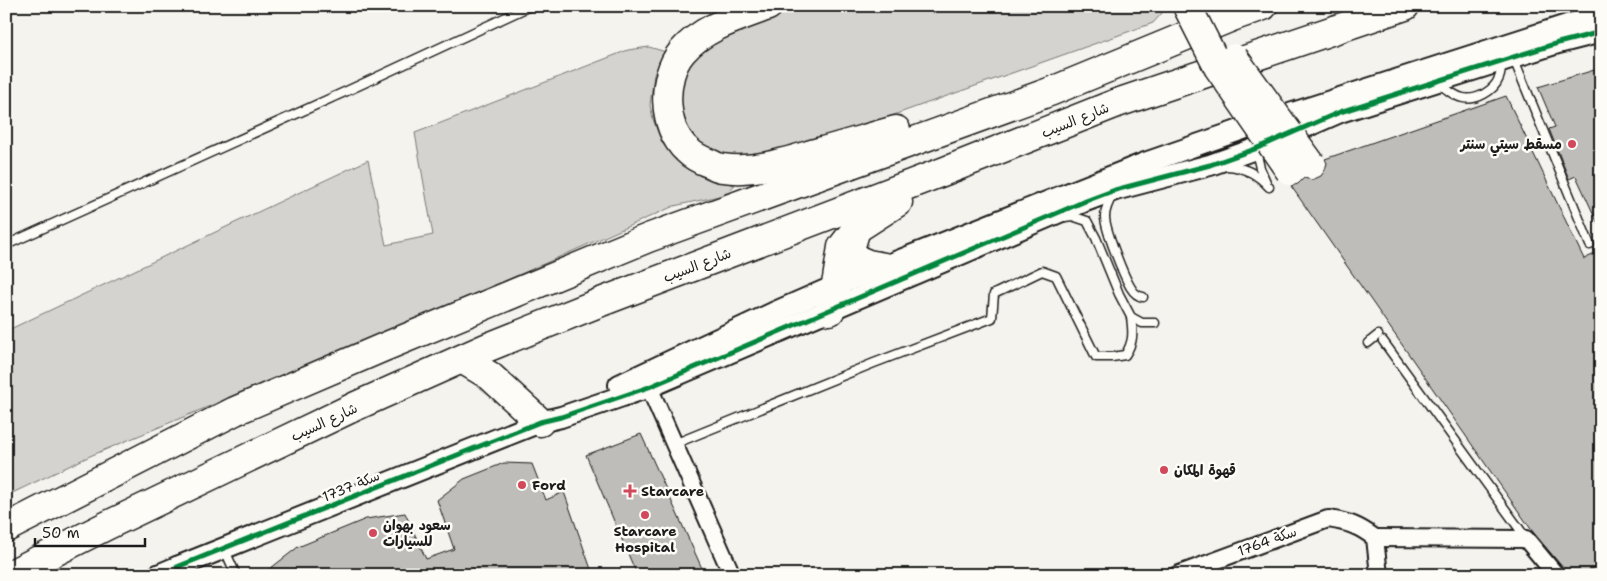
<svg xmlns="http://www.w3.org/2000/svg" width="1607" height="581" viewBox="0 0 1607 581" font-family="'Shantell Sans','Playpen Sans Arabic',sans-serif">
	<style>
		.green { fill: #d4d3cf; stroke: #787876 }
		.building { fill: #bebdba; stroke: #1c1c1c }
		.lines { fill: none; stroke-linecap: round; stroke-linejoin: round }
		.service-casing { stroke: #1c1c1c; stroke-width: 11 }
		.minor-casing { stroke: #1c1c1c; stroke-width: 20 }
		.tertiary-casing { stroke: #1c1c1c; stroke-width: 24 }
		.trunk-casing { stroke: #1c1c1c; stroke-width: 31 }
		.service { stroke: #fdfcf7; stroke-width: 8 }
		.minor { stroke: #fdfcf7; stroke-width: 16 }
		.tertiary { stroke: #fdfcf7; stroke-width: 20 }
		.trunk { stroke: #fdfcf7; stroke-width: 28 }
		.trunk-bridge-casing { stroke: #1c1c1c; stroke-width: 31; stroke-linecap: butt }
		.trunk-bridge { stroke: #fdfcf7; stroke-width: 28 }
		.cycleway-casing { stroke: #fdfcf7; stroke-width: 8 }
		.cycleway { stroke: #00873e; stroke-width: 5 }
		.poi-dot { fill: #d1495b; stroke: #fdfcf7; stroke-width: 2 }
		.labels { text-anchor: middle; stroke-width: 5; stroke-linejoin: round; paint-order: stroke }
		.street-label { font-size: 14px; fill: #1c1c1c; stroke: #fdfcf7 }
		.poi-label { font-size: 14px; font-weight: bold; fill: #1c1c1c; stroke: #fdfcf7; text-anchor: start }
	</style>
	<rect width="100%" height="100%" fill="#f4f3ee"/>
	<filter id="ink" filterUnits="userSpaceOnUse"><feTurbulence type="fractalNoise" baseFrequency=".02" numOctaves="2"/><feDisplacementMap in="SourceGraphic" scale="10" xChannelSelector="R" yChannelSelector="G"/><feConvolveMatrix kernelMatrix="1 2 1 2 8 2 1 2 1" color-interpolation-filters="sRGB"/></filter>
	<g filter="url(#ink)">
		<g class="green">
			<polygon points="794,6 1160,6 1162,13 1153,23 792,151 738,160 692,142 676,105 677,91 692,58 725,33"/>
			<polygon points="649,47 666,52 654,74 650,105 653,119 662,143 678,162 700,176 735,185 724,195 674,206 440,310 90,456 6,496 6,331 368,160 386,245 433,235 415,133 628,50"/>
		</g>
		<g class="building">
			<polygon points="1601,68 1601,230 1576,176 1569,179 1549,129 1555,127 1538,87"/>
			<polygon points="1506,96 1584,259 1601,251 1601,571 1591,575 1566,575 1564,569 1533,532 1291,186 1298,184 1304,178 1312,180 1321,176 1325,170 1327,163 1325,159"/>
			<polygon points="641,434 705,575 637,575 586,455"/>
			<polygon points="504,463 532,464 546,500 564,492 593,575 262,575 298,547 366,519 405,513 426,559 454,549 437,500 464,479"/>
		</g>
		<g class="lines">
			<defs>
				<g id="service">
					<polyline points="1513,57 1590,245"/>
					<path d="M1439,83C1446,89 1454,96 1463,98C1476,101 1494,91 1499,78C1501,74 1501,67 1501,62"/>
					<polyline points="1256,151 1260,168 1266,182"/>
					<path d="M1227,166C1244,167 1257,173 1269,187"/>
					<path d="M1113,194C1109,201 1105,209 1105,217C1105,229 1124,277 1131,288C1134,293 1137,296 1143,297"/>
					<polyline points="1065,217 1072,216 1087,221 1096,238 1119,294 1131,317 1142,323 1155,323"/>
					<polyline points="6,245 349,90 530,6"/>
					<polyline points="1383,341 1526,538"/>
					<polyline points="1368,343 1378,335"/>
					<path d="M674,444L874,363L992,318L994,294L1042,271L1056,276L1096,357H1112L1125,355C1134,342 1133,332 1131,317"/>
					<polyline points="224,548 236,575"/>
				</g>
				<g id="minor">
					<polyline points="649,387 732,575"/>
					<polyline points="1375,538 1526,539 1556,575"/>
					<path d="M1177,575L1328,519C1349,522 1359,526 1375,538L1379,575"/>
				</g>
				<g id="tertiary">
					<polyline points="619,385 773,313 835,286 1145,163 1243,129 1567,25 1601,16"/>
					<polyline points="158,575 177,567"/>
					<polyline points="180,575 177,567 540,422 561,417 649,387 1083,202 1115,190 1210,165 1255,149 1340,112 1558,43 1601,32"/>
				</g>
				<g id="trunk">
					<path d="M768,6C739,17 703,27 682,52C661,77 662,127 687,150C693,156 701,160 709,163C714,165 718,168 723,168C756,173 788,161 819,152C845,145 870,137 896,130"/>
					<polyline points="856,229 850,249 854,258 868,264 884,267"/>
					<polyline points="830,311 837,279 842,247 856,229 898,202"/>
					<polyline points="462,359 490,376 540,422"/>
					<polyline points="6,528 235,411 382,348 648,238 1052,91 1232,17 1263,6"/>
					<polyline points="9,575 106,526 356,406 486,348 601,302 945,171 1117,103 1405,6"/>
				</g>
			</defs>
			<use href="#service" class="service-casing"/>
			<use href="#minor" class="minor-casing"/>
			<use href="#tertiary" class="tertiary-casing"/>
			<use href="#trunk" class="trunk-casing"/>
			<use href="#service" class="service"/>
			<use href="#minor" class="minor"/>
			<use href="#tertiary" class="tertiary"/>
			<use href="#trunk" class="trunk"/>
			<defs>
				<g id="trunk-bridge">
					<polyline points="1187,6 1218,67 1290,171"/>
					<polyline points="1234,58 1311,164"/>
				</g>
			</defs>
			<use href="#trunk-bridge" class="trunk-bridge-casing"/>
			<use href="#trunk-bridge" class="trunk-bridge"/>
			<defs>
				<polyline id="cycleway" points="180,575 177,567 540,422 561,417 649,387 1083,202 1115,190 1210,165 1255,149 1340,112 1558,43 1601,32"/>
			</defs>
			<use href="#cycleway" class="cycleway-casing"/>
			<use href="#cycleway" class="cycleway"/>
		</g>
	</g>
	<g class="poi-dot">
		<circle cx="1572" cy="144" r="5"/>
		<circle cx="1164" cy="470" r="5"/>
		<circle cx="522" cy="485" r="5"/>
		<path d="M627.5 483.5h5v5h5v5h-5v5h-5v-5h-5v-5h5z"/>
		<circle cx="645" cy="515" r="5"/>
		<circle cx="373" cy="533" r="5"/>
	</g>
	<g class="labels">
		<g class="street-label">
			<text transform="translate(1075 120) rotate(-22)" y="5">شارع السيب</text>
			<text transform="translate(697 265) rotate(-21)" y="5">شارع السيب</text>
			<text transform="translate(324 422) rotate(-25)" y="5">شارع السيب</text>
			<text transform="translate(351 486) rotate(-22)" y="5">سكة 1737</text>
			<text transform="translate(1267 541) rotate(-20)" y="5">سكة 1764</text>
		</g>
		<g class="poi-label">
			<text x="1562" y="149" text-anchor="end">مسقط سيتي سنتر</text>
			<text x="1174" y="475">قهوة المكان</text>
			<text x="532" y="490">Ford</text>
			<text x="641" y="496">Starcare</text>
			<text x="383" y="530">سعود بهوان<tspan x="383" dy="16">للسيارات</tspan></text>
			<text x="645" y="536" text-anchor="middle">Starcare<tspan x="645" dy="16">Hospital</tspan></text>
		</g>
	</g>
	<rect width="1607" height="581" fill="none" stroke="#fdfcf7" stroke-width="25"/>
	<rect x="12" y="12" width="1582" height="556" fill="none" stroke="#1c1c1c" stroke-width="2" filter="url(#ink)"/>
	<path d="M35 538v8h110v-8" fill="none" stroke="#1c1c1c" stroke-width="2.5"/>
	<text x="42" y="538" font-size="15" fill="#1c1c1c" stroke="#fdfcf7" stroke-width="4" paint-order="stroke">50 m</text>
</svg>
